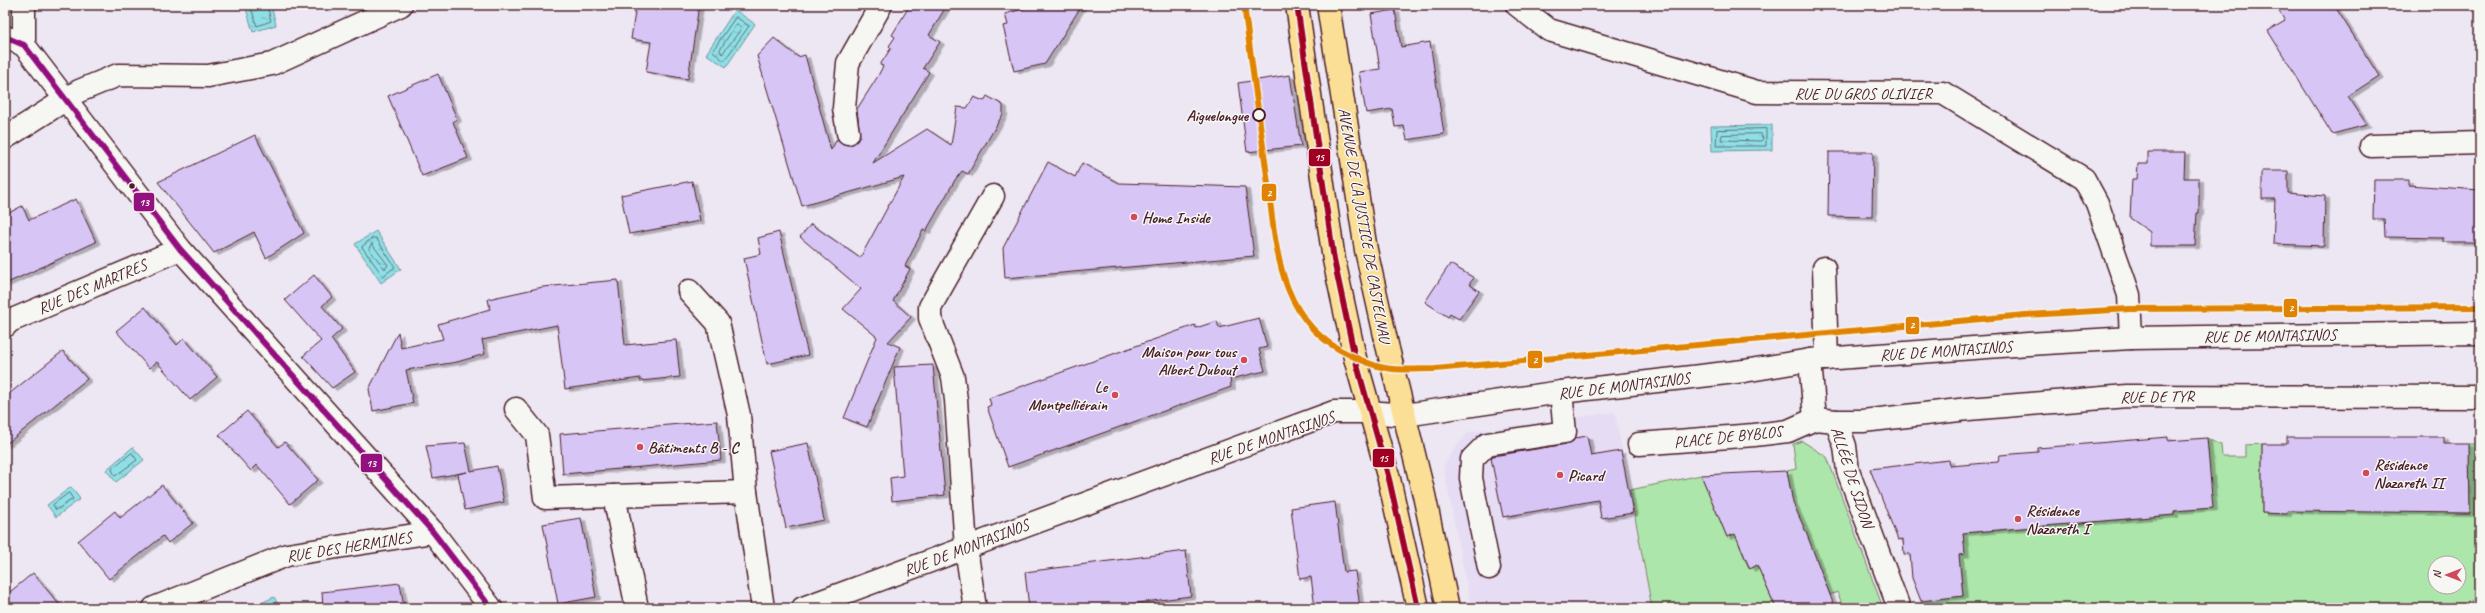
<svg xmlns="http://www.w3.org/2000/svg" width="2485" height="613" viewBox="0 0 2485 613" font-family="Caveat,sans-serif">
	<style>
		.built { fill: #e6ddf4 }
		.garden { fill: #ade6aa; stroke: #7c826a; fill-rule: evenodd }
		.water { fill: url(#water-ripples); stroke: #73939b }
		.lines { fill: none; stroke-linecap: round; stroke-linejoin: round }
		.shore { stroke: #656c76; stroke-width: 1 }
		.building { fill: #d7c5f6; stroke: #4a1f2b; filter: url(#shadow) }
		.minor-casing { stroke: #4a1f2b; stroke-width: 25 }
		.major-casing { stroke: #4a1f2b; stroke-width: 25 }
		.minor { stroke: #f6f6f2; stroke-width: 22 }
		.major { stroke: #fbdf96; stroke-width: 22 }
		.bus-1-casing { stroke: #f6f6f2; stroke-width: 9 }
		.bus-2-casing { stroke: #f6f6f2; stroke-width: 9 }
		.bus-1 { stroke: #93117e; stroke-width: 6 }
		.bus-2 { stroke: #a00021; stroke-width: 6 }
		.tram-1-casing { stroke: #f6f6f2; stroke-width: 9 }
		.tram-1 { stroke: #e08304; stroke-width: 6 }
		.stop-dot { fill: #f6f6f2; stroke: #4a1f2b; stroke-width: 2 }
		.bus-dot { fill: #4a1f2b; stroke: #f6f6f2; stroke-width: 1.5 }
		.poi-dot { fill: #d1495b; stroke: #f6f6f2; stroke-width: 1.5 }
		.labels { text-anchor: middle; stroke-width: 3; stroke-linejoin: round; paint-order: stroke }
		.street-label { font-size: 16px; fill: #4a1f2b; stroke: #f6f6f2 }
		.stop-label { font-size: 16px; font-weight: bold; fill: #4a1f2b; stroke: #f6f6f2; text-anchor: end }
		.poi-label { font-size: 16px; font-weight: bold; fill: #4a1f2b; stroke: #f6f6f2; text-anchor: start }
		.line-badge { stroke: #f6f6f2; stroke-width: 1.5 }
		.badge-label { font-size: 11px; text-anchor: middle; font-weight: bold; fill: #fff }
	</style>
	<defs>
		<pattern id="water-ripples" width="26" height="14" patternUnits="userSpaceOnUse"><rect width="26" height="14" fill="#8ee0e6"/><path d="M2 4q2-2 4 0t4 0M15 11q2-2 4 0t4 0" fill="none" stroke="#7cc0c5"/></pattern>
		<filter id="shadow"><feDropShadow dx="4.5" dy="2.5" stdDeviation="0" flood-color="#0004"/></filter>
	</defs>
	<rect width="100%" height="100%" fill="#ede7f3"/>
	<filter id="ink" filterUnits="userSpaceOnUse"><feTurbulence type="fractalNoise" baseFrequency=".025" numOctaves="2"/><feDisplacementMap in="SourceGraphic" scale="8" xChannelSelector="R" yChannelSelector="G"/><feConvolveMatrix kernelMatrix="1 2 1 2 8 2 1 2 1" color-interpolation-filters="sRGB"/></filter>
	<g filter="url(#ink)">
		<polygon class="built" points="1615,412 1652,608 1471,608 1443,465 1468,432"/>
		<g class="garden">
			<path d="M2207,438L2221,445L2222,457H2245V445L2262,444V513L2287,514V510L2470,513L2469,444H2480V598L2453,608H1924L1921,601L1963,596L1959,555L1963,533L2174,515L2175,511L2212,508ZM2435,563H2459V587H2435Z"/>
			<polygon points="1802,441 1827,457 1883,608 1844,608 1837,592 1830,595 1806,532 1793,503 1787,471 1796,469 1793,444"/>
			<polygon points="1701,475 1727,537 1743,530 1747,540 1739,544 1749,569 1757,565 1776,608 1652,608 1630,490"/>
		</g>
		<g class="water">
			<polygon points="245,5 271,5 276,25 253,32"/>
			<polygon points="735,10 755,24 726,67 706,54"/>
			<polygon points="1772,125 1772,150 1712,151 1711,126"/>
			<polygon points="376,231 401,269 381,283 355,244"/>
			<polygon points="133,447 144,460 116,482 106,470"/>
			<polygon points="71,487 80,499 56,517 47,505"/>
			<polygon points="274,597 280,608 261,608 259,604"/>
		</g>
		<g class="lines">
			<g class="shore">
				<polyline points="250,5 257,26 271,21 267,5"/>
				<polygon points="736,17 749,26 724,61 713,51"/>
				<polygon points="737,24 742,28 722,54 720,50"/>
				<polygon points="1766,129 1766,146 1716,146 1717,130"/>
				<polygon points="1761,134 1763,139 1761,141 1721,140 1722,135"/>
				<polygon points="373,238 376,238 395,267 383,276 362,247"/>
				<polygon points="372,244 388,265 385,269 369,249"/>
				<polygon points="132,453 137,460 115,476 112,469"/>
				<polygon points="69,493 73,499 56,510 53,505"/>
			</g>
		</g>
		<g class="building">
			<polygon points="636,5 699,5 688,79 646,72 651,42 631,39"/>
			<polygon points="910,5 947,5 929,35 940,42 923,68 929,72 873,163 927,129 951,145 957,107 967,108 974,97 984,101 987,96 1003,105 1003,114 968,174 962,171 955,180 926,231 923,230 905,266 910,269 893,301 911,317 888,342 900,347 867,427 844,418 877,337 843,309 861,289 800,237 811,224 860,258 904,177 802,206 757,56 774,38 798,57 805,55 831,150 837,139 843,144 850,145 860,137 857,109 878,76 883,66 880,65 891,48 889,46 895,37 892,35"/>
			<polygon points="1036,5 1082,5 1045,64 1014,71 1003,26 1008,25 1005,14"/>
			<polygon points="2275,5 2334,5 2379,76 2348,96 2367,125 2332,134 2268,31 2285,21"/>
			<polygon points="1395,10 1401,47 1430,42 1444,134 1407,140 1404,126 1395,127 1392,109 1366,113 1359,72 1380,69 1371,14"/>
			<polygon points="438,74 457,119 453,122 468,158 422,176 388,96"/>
			<polygon points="1290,75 1301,146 1247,152 1238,83"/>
			<polygon points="255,135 304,233 266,258 254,232 214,253 158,182"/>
			<polygon points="1829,152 1873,152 1872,217 1828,216"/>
			<polygon points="2148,152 2185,152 2184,178 2199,178 2199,213 2197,213 2195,246 2150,246 2150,232 2130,218 2132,179 2137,179 2138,164 2148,164"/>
			<polygon points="1048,162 1075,177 1082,163 1119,183 1245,187 1254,256 1005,278 1003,248"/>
			<polygon points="2262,171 2288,171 2288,193 2325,196 2324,246 2273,244 2275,199 2262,199"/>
			<polygon points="2374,180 2408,180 2408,185 2480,190 2480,242 2443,242 2443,238 2385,237 2384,219 2373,219"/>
			<polygon points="692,181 700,221 629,234 621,195"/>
			<polygon points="76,199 96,242 5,284 5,215 22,206 29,220"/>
			<polygon points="779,232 808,355 767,364 744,258 761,254 758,238"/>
			<polygon points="1450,264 1474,278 1469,284 1479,291 1459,319 1450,314 1448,317 1425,302"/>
			<polygon points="314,275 332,297 322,306 342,329 331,339 355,372 332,388 303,356 321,341 285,300"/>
			<polygon points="618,280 625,345 676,340 680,377 640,381 640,378 565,389 557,325 482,340 485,354 457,362 406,370 413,403 373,411 369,389 398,332 401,348 443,339 438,324 490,309 488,299 543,287"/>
			<polygon points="145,307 177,345 184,338 217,377 190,400 157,362 149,368 116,331"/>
			<polygon points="1259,318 1267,347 1259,349 1265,371 1230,379 1231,387 1008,467 987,407 991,405 989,398 1195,325 1196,328 1217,321 1219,328"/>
			<polygon points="63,351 87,379 5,445 5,397"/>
			<polygon points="933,365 945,495 892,501 890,478 903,476 894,367"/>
			<polygon points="247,411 278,447 285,442 318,480 290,504 257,465 251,471 219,435"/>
			<polygon points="717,421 721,460 563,474 560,434"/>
			<polygon points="1587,436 1591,456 1621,451 1633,513 1601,518 1598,500 1503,517 1491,458 1493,456 1567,444 1576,438"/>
			<polygon points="2168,437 2168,441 2207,438 2213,508 2174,511 2174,515 1963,533 1965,554 1959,555 1963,596 1921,601 1912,578 1910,554 1904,554 1903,539 1898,540 1870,469 1949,460 1950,466 1998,462 2000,455 2038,452 2038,448"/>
			<polygon points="2287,437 2444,437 2444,444 2469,444 2470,513 2287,511 2287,514 2262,513 2262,444 2287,444"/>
			<polygon points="465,443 471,471 497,466 504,502 465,510 458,474 467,472 433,478 426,446"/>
			<polygon points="808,443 824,520 786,528 769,451"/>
			<polygon points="1787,471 1793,503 1806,532 1835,608 1776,608 1757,565 1750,569 1735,534 1727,537 1701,475"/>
			<polygon points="162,485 193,523 168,543 163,536 109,579 78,541 115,511 120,518"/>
			<polygon points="1335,502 1344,572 1355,571 1360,608 1315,608 1311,577 1300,579 1291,508"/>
			<polygon points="581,518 596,597 558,604 543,524"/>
			<polygon points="1186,551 1191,596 1098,608 1029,608 1025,572"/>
			<polygon points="33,573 62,608 5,608 5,596"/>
			<polygon points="400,583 404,608 323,608 322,592"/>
		</g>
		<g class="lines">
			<defs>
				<g id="minor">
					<polyline points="1517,5 1549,30 1757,92 1943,93 2084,179 2097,203 2125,283 2129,295 2131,338"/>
					<polyline points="5,37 24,45 180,249 433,532 491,608"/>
					<polyline points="24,45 24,5"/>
					<polyline points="848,133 844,108 848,63 881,5"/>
					<polyline points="5,138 79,91 118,75 208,76 272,64 401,5"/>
					<polyline points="2371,146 2480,143"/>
					<polyline points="1824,268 1827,359"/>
					<polyline points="689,291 718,323 739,415 746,492 763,608"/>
					<polyline points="5,326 10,321 180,249"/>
					<polyline points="1810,360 1815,419"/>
					<polyline points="516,409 537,435 545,498 746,492"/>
					<polyline points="1836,421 1863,421 1968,409 2127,396 2480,397"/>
					<polyline points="1639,444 1754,435 1788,431 1815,419 1836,421 1845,446 1848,471 1899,608"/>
					<polyline points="614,496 637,608"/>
					<polyline points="1489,568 1471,478 1472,459 1487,444 1565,432 1561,392"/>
					<polyline points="154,608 287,555 433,532"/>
					<polyline points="803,608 1334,412 1369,412 1405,415 1561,392 1744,371 1810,360 2028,344 2131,338 2480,333"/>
					<polyline points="975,608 966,548 956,400 953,377 930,318 930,307 993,196"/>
				</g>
				<g id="major">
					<polyline points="1297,5 1334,260 1355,358 1389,479 1418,608"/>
					<polyline points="1328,5 1366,250 1388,349 1424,495 1448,608"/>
				</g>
			</defs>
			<use href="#minor" class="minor-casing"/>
			<use href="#major" class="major-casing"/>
			<use href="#minor" class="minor"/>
			<use href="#major" class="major"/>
			<defs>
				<polyline id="bus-1" points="5,37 24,45 180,249 433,532 491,608"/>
				<polyline id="bus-2" points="1297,5 1334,260 1355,358 1389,479 1418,608"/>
			</defs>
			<use href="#bus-1" class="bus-1-casing"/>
			<use href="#bus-2" class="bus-2-casing"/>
			<use href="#bus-1" class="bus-1"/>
			<use href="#bus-2" class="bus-2"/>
			<defs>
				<path id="tram-1" d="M1244,5C1252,62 1259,119 1267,176C1276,245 1277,322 1350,355C1363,361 1378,368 1393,369C1406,370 1421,369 1435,369L2025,315L2130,309L2480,307"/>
			</defs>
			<use href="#tram-1" class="tram-1-casing"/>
			<use href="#tram-1" class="tram-1"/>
		</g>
	</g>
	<circle class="stop-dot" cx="1259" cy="115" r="6"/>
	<circle class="bus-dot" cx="132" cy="186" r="3.5"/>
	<g class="poi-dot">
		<circle cx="1134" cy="217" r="4"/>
		<circle cx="1244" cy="360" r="4"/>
		<circle cx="1115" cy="395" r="4"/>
		<circle cx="640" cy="447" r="4"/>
		<circle cx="2366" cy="473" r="4"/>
		<circle cx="1560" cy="475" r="4"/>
		<circle cx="2018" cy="519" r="4"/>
	</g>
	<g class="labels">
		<g class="street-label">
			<text x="1863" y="99">RUE DU GROS OLIVIER</text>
			<text transform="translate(1365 225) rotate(80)" y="6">AVENUE DE LA JUSTICE DE CASTELNAU</text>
			<text transform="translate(92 286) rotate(-23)" y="6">RUE DES MARTRES</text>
			<text transform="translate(2270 335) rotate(-1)" y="6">RUE DE MONTASINOS</text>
			<text transform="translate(1946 350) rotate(-4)" y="6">RUE DE MONTASINOS</text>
			<text transform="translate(1624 385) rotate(-7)" y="6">RUE DE MONTASINOS</text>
			<text transform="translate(2157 396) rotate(-1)" y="6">RUE DE TYR</text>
			<text transform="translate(1728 436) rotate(-6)" y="6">PLACE DE BYBLOS</text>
			<text transform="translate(1271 437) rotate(-19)" y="6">RUE DE MONTASINOS</text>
			<text transform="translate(1853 477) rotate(72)" y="6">ALLÉE DE SIDON</text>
			<text transform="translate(349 546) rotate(-9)" y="6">RUE DES HERMINES</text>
			<text transform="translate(966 547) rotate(-21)" y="6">RUE DE MONTASINOS</text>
		</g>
		<g class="stop-label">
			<text x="1248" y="121">Aiguelongue</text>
		</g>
		<g class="poi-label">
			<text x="1142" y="223">Home Inside</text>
			<text x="1236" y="357" text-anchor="end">Maison pour tous<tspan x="1236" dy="18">Albert Dubout</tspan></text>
			<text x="1107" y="392" text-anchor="end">Le<tspan x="1107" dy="18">Montpelliérain</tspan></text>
			<text x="648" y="453">Bâtiments B - C</text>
			<text x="2374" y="470">Résidence<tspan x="2374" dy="18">Nazareth II</tspan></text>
			<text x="1568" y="481">Picard</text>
			<text x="2026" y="516">Résidence<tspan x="2026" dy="18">Nazareth I</tspan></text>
		</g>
	</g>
	<g class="line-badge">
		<rect x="1308" y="148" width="23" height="19" rx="4" fill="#a00021"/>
		<rect x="1261" y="183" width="16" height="19" rx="4" fill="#e08304"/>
		<rect x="133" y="192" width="22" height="20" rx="4" fill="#93117e"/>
		<rect x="2283" y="298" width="15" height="20" rx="4" fill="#e08304"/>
		<rect x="1905" y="316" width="15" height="19" rx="4" fill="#e08304"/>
		<rect x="1527" y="350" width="16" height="19" rx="4" fill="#e08304"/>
		<rect x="1372" y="448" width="23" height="20" rx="4" fill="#a00021"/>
		<rect x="360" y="453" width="23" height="20" rx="4" fill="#93117e"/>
	</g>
	<g class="badge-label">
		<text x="1319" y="161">15</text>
		<text x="1269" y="197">2</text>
		<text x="144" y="206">13</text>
		<text x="2291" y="312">2</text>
		<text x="1912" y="329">2</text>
		<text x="1535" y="364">2</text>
		<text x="1383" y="462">15</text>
		<text x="371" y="467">13</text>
	</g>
	<rect width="2485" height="613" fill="none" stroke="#f6f6f2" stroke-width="20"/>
	<rect x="10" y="10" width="2465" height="593" fill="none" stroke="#4a1f2b" stroke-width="1.5" filter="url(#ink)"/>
	<g transform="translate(2447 575) rotate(270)"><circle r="19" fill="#f6f6f2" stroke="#b1a0a2"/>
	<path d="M0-3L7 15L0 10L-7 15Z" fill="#d1495b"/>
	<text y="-6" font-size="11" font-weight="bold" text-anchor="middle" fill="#4a1f2b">N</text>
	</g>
</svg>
